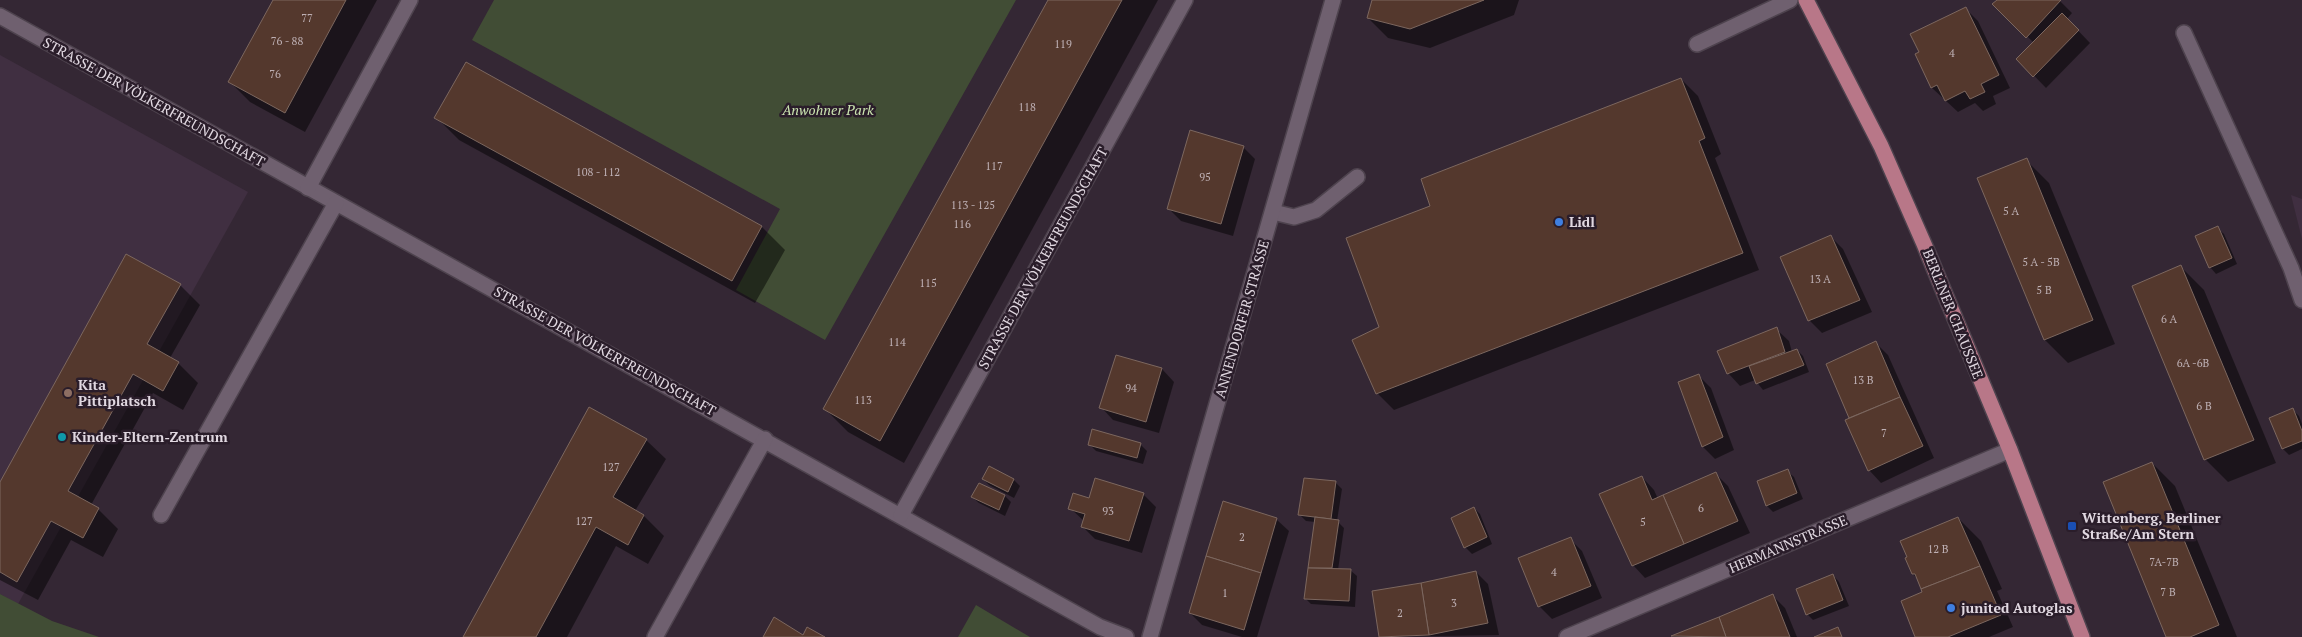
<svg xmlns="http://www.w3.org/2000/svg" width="2302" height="637" viewBox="0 0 2302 637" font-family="'PT Serif',serif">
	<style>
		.built { fill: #402f41 }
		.green { fill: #414d35 }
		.shadow { fill: #0007 }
		.building { fill: #54382d; stroke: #7c675f }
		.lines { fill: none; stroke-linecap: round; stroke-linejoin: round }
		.minor-casing { stroke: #4e434e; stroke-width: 18 }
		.major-casing { stroke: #4e434e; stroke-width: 18 }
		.minor { stroke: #6f606f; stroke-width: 15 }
		.major { stroke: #b87788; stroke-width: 15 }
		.shop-dot { fill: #3f7fe0; stroke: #2a1d2a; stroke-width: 2 }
		.education-dot { fill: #8d6e63; stroke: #2a1d2a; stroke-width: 2 }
		.culture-dot { fill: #0f9aa8; stroke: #2a1d2a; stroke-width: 2 }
		.transit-dot { fill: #1a4fb4; stroke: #2a1d2a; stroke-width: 2 }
		.labels { text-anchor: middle; stroke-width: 5; stroke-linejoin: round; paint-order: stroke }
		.number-label { font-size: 11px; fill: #beb0b4 }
		.street-label { font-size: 14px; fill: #e1d8e1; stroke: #2a1d2a }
		.park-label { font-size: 14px; font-style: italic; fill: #cbe5b0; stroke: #2a1d2a }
		.poi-label { font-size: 14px; font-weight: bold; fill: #e1d8e1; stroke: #2a1d2a; text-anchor: start }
	</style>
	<rect width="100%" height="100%" fill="#342734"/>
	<g class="built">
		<polygon points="0,55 248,192 18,604 0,594"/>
		<polygon points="2291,195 2302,199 2302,239"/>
	</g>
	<g class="green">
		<polygon points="494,0 1016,0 825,340 736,290 780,209 472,40"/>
		<polygon points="0,594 52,621 99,637 0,637"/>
		<polygon points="976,605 1030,637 958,637"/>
	</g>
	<g class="shadow">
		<polygon points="274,0 377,0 305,132 250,102 230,82"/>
		<polygon points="1050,0 1158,0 904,463 848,432 825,409"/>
		<polygon points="1373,0 1519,0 1514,15 1430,48 1388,38 1368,18"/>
		<polygon points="1998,0 2059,0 2072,13 2067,19 2090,43 2046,88 2018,59 2034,43 1994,4"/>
		<polygon points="1966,9 1978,21 2010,88 1993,96 1996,104 1983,111 1975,103 1958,112 1932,88 1917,55"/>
		<polygon points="466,64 762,227 785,250 755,303 459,140 436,117"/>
		<polygon points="1681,79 1698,96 1721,154 1715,158 1759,270 1394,410 1377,393 1381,328 1431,207"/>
		<polygon points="1243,147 1255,159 1233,236 1181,221 1168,208"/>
		<polygon points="2026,160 2049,183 2115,344 2068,363 2045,340 1979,179"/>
		<polygon points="2217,228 2224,234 2237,264 2216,274 2210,267"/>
		<polygon points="1831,237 1843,249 1872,312 1822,333 1810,321 1781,258"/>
		<polygon points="2181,267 2204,290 2276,463 2228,482 2205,459"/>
		<polygon points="180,285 200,305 170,358 178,363 198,383 183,410 153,393 91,505 98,509 118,529 103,557 71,540 38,600 0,580 0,485"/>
		<polygon points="1776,329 1789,341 1792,352 1797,350 1803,356 1809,372 1763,390 1755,380 1740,386 1728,373"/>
		<polygon points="1876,343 1888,355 1934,458 1881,483 1869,470 1851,419 1827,364"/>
		<polygon points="1162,369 1174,382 1159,433 1113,420 1101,407"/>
		<polygon points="1698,375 1711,388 1734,450 1715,459 1703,447 1679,383"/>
		<polygon points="2292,409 2299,416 2302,424 2302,449 2289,455 2283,449"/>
		<polygon points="646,440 666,459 635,511 644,516 664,536 648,564 616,546 567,637 464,637"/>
		<polygon points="1089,444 1140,444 1147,451 1143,464 1096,451"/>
		<polygon points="2152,463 2175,486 2237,637 2168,637"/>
		<polygon points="990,468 1014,480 1020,486 1014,498 989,485 983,479"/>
		<polygon points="1787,471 1794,477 1803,499 1773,512 1767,506 1759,482"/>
		<polygon points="1716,474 1728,486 1750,533 1645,578 1633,565 1642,477 1654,490 1658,499"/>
		<polygon points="1336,483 1342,489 1337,521 1344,528 1338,570 1350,570 1357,576 1355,607 1311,604 1305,598 1315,522 1306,521 1300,515"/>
		<polygon points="1143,494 1156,507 1142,553 1095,539 1083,527 1084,521 1070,508 1090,499"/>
		<polygon points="1005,496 1011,502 1005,516 979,503 972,497"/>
		<polygon points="1474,508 1480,514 1492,544 1472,554 1466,548 1453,519"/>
		<polygon points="1958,518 1981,541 2002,589 1997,591 2013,627 1989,637 1916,637 1924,593 1918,579 1913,574"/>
		<polygon points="1276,519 1289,531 1257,637 1242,637 1202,625 1190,613"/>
		<polygon points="1570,539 1582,551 1602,598 1552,619 1539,606"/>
		<polygon points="1476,572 1488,584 1499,635 1380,637 1373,592"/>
		<polygon points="1833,575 1839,582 1849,606 1813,620 1807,614"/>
		<polygon points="1773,596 1785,608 1797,637 1672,637"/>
	</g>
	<g class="building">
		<polygon points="273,0 346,0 285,113 228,82"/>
		<polygon points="1048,0 1122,0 880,441 823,409"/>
		<polygon points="1372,0 1484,0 1410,29 1367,18"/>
		<polygon points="1997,0 2061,0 2026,38 1992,4"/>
		<polygon points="1966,7 1999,75 1981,84 1985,92 1970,99 1965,91 1945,101 1937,85 1931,88 1915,54 1919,52 1910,34"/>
		<polygon points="2062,13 2079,30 2033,77 2016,59"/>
		<polygon points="466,62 762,226 732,281 434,118"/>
		<polygon points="1681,78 1705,138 1699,141 1743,253 1376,394 1352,340 1379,327 1346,238 1430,206 1421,179"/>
		<polygon points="1190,130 1244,146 1221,224 1167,209"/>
		<polygon points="2027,158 2093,320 2044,340 1977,178"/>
		<polygon points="2218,226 2232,258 2209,268 2195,236"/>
		<polygon points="1831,235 1860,300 1808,321 1780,257"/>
		<polygon points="126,254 181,284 147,344 179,362 163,391 133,374 68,491 99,508 83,538 51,521 17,582 0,572 0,482"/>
		<polygon points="2181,265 2254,440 2204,460 2132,286"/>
		<polygon points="1777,327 1785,352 1727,374 1717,351"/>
		<polygon points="1876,341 1900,397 1849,418 1826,364"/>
		<polygon points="1797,349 1804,365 1756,384 1749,366"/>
		<polygon points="1116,355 1162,368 1146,422 1099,408"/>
		<polygon points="1699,374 1723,437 1702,447 1678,382"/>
		<polygon points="1900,397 1923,446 1868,471 1845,420"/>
		<polygon points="589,407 647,439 613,497 644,515 628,545 596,527 536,637 463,637"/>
		<polygon points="2293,408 2302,431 2302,441 2282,449 2269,418"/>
		<polygon points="1092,429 1141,443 1137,458 1088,445"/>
		<polygon points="2152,462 2219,625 2190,637 2166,637 2103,482"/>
		<polygon points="989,466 1014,479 1008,492 982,479"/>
		<polygon points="1788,469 1797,493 1766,506 1757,481"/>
		<polygon points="1716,472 1738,521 1684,544 1663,495"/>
		<polygon points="1642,476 1652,500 1663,495 1684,544 1632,566 1599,494"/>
		<polygon points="1095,478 1144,493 1129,541 1081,527 1085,514 1068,509 1073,493 1089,498"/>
		<polygon points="1304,478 1336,481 1331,519 1298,515"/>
		<polygon points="979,483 1005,495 999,510 971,497"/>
		<polygon points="1223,501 1277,518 1261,573 1206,556"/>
		<polygon points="1474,507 1487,537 1464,548 1451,518"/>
		<polygon points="1315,517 1339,520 1332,568 1308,568"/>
		<polygon points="1958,517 1980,566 1921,589 1915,574 1912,574 1905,558 1907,557 1900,541"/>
		<polygon points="1571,537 1591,586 1538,607 1518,558"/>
		<polygon points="1206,556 1261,573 1244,630 1189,613"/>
		<polygon points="1980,566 2001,615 1948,637 1915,637 1901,601 1922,592 1921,589"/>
		<polygon points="1308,568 1351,569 1349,601 1304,599"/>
		<polygon points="1476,571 1488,623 1429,635 1421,583"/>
		<polygon points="1833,574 1843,600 1806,615 1796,589"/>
		<polygon points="1421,583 1429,635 1379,637 1372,591"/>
		<polygon points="1773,594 1790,637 1726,637 1719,617"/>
		<polygon points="774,617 803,635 807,627 825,637 763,637"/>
		<polygon points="1719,617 1726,637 1671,636"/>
		<polygon points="1838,627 1842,637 1814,637"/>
	</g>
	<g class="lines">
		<defs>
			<g id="minor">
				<polyline points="0,16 1100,627 1126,637"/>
				<polyline points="2184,33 2291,268 2302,300"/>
				<polyline points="1697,44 1790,0"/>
				<polyline points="308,188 410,0"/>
				<polyline points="1273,212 1294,217 1316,210 1357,177"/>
				<polyline points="161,515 336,203"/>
				<polyline points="901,515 1185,0"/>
				<polyline points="655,637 765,439"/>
				<polyline points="1150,637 1333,0"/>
				<polyline points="1567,637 2010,450"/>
			</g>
			<polyline id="major" points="1806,0 1881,146 1924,244 2010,450 2082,637"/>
		</defs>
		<use href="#minor" class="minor-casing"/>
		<use href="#major" class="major-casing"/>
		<use href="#minor" class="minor"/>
		<use href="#major" class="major"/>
	</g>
	<g class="shop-dot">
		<circle cx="1559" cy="222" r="5"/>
		<circle cx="1951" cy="608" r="5"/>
	</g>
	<circle class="education-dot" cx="68" cy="393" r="5"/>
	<circle class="culture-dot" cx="62" cy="437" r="5"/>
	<rect class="transit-dot" x="2067" y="521" width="10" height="10" rx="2.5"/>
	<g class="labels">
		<g class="number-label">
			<text x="307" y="22">77</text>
			<text x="287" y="45">76 - 88</text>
			<text x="1063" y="48">119</text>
			<text x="1952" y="57">4</text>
			<text x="275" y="78">76</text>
			<text x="1027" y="111">118</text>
			<text x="994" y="170">117</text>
			<text x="598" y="176">108 - 112</text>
			<text x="1205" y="181">95</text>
			<text x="973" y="209">113 - 125</text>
			<text x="2011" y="215">5 A</text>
			<text x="962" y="228">116</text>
			<text x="2041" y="266">5 A - 5B</text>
			<text x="1820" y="283">13 A</text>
			<text x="928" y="287">115</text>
			<text x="2044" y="294">5 B</text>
			<text x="2169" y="323">6 A</text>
			<text x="897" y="346">114</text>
			<text x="2193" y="367">6A -6B</text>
			<text x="1863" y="384">13 B</text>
			<text x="1131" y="392">94</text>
			<text x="863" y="404">113</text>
			<text x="2204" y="410">6 B</text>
			<text x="1884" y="437">7</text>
			<text x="611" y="471">127</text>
			<text x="1701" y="512">6</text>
			<text x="1108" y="515">93</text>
			<text x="584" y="525">127</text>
			<text x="1643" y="526">5</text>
			<text x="1242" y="541">2</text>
			<text x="1938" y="553">12 B</text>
			<text x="2164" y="566">7A-7B</text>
			<text x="1554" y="576">4</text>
			<text x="2168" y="596">7 B</text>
			<text x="1225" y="597">1</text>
			<text x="1454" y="607">3</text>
			<text x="1400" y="617">2</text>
		</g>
		<g class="street-label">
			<text transform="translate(154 102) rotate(29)" y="5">STRASSE DER VÖLKERFREUNDSCHAFT</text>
			<text transform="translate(1043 258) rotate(-61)" y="5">STRASSE DER VÖLKERFREUNDSCHAFT</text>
			<text transform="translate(1953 314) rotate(68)" y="5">BERLINER CHAUSSEE</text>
			<text transform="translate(1242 319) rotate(-74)" y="5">ANNENDORFER STRASSE</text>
			<text transform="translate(605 351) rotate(29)" y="5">STRASSE DER VÖLKERFREUNDSCHAFT</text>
			<text transform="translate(1788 544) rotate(-23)" y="5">HERMANNSTRASSE</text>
		</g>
		<g class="park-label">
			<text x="828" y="115">Anwohner Park</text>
		</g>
		<g class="poi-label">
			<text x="1569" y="227">Lidl</text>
			<text x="78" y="390">Kita<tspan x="78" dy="16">Pittiplatsch</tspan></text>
			<text x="72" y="442">Kinder-Eltern-Zentrum</text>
			<text x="2082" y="523">Wittenberg, Berliner<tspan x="2082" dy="16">Straße/Am Stern</tspan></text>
			<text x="1961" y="613">junited Autoglas</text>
		</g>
	</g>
</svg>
